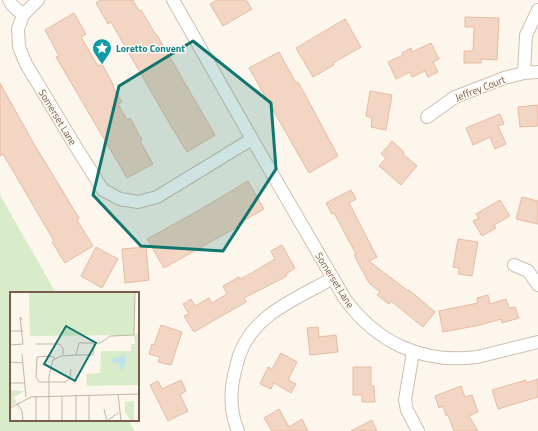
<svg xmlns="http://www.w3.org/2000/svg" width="538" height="431" viewBox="0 0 538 431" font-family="'Titillium Web',sans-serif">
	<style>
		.green { fill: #d8ecc9 }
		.building { fill: #f3d5c3; stroke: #e6bba3 }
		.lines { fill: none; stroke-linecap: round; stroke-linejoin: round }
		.minor-casing { stroke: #d1beb0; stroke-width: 14 }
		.minor { stroke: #fff; stroke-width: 12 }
		.marked { fill: #0f766e; fill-opacity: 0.2; stroke: #0f766e; stroke-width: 3; stroke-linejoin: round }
		.labels { text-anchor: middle; stroke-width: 3; stroke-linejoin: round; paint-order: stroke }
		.culture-label { font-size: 10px; font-weight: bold; fill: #0d838f; stroke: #fffaf3; text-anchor: start }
		.street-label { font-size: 10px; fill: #7a5c4d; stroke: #fffaf3 }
		.inset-road { fill: none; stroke: #c5b3a7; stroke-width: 1 }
		.view { fill: #0f766e; fill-opacity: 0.15; stroke: #0f766e; stroke-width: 2 }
		.inset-edge { fill: none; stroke: #7a5c4d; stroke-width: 2 }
	</style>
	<rect width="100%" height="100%" fill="#fdf6ec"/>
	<polygon class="green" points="0,195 56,293 11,293 11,420 128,420 135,431 0,431"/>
	<g class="building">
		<polygon points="100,0 133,0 139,11 141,10 156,35 157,35 215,135 187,152 171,126 111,22 108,24 96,3"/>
		<polygon points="217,0 246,0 252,9 223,26 210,4"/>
		<polygon points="74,13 86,34 81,37 98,66 102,64 114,86 113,87 122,102 118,104 127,120 130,118 142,140 140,141 153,164 127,178 56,57 59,56 45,30"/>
		<polygon points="465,17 499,18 497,60 481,59 481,63 464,63 464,51 473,51 474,27 465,27"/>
		<polygon points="345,19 361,47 333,63 334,65 313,77 296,48"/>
		<polygon points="431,43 439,59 433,62 438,72 428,77 425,71 412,77 410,72 396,79 388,62 403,55 402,53 411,48 412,52"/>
		<polygon points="279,52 296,83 298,82 308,100 338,156 309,173 249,68"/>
		<polygon points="0,83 34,144 79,218 77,220 93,246 65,263 52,242 54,241 3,154 0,156"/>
		<polygon points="370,91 392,95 386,130 371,127 372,118 366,116"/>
		<polygon points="538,105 538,126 520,127 518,107"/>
		<polygon points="500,114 504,124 498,126 506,144 495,149 490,137 473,145 466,128"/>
		<polygon points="392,141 404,152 403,154 417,166 401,185 379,166 386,158 381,154"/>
		<polygon points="248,181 264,209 238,224 239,226 164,268 147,239 196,212"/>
		<polygon points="351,190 356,199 349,203 377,257 369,261 408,291 409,290 435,312 423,327 391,301 389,304 377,295 380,292 369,283 354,255 356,254 342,228 334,213 332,214 326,203"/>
		<polygon points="522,197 538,201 538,224 516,219"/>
		<polygon points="500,200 510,216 494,225 496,228 482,236 473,221 479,218 476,214"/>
		<polygon points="458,239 478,242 472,276 458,274 459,268 453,267"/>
		<polygon points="282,245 295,268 286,274 287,276 244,298 246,302 194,332 184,316 189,314 183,304 191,299 195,306 209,298 212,303 227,294 223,286 239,277 240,279 250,274 275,259 271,251"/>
		<polygon points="96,247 118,259 102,288 81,276"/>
		<polygon points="146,247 149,280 125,283 122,249"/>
		<polygon points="488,295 490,304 506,299 509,308 515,307 519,318 502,323 501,319 480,325 443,332 439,311 478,303 477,298"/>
		<polygon points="161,325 182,332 171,365 158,362 160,357 149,354 152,344 154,345"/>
		<polygon points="318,327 319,337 336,335 338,352 310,355 307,328"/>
		<polygon points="281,353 297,362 288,380 296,384 291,393 274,383 271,389 260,384 268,367 272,369"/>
		<polygon points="353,367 371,367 371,386 374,386 375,402 362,402 362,395 353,395"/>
		<polygon points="538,379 538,397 498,409 492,390 526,380 526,383"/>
		<polygon points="181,380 186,391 180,395 188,411 168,421 150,385 158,381 162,389"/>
		<polygon points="461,386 465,397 472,395 478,412 469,416 478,431 454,431 448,415 446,416 443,406 439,408 435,396"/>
		<polygon points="279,409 289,427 302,419 308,431 272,431 264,418"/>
		<polygon points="372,420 377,431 351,431"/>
	</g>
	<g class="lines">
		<defs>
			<g id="minor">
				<polyline points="9,0 12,5 23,15"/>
				<path d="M38,0L23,15L18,29L19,47L26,64L76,147L103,190L120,199L138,202L157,197L252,139L345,299C377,343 423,364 477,357L538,342"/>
				<polyline points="173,0 252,139"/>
				<polyline points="524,73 526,35 538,10"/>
				<polyline points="427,117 455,97 504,78 524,73 538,72"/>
				<polyline points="514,265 528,271 538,285"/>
				<polyline points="413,352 405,400 407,410 418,431"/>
				<path d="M238,431C230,412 230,391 235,371C237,365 238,357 241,351C256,313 300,297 333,278"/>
			</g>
		</defs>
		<use href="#minor" class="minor-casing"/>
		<use href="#minor" class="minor"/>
	</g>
	<path class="marked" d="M193,41L271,103L276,169L223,251L141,246L93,195L119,86Z"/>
	<defs>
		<symbol id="sight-pin" viewBox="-11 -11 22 30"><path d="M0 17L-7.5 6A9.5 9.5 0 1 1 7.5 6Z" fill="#0f9aa8" stroke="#fffaf3"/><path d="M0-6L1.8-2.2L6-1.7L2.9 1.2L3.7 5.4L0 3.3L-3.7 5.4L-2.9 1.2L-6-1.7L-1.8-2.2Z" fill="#fff"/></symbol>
	</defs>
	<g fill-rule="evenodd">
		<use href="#sight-pin" x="91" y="37" width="22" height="30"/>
	</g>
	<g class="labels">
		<g class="culture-label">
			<text x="116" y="52">Loretto Convent</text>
		</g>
		<g class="street-label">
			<text transform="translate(480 88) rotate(-21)" y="4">Jeffrey Court</text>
			<text transform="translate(58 117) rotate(59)" y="4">Somerset Lane</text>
			<text transform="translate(335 280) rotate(58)" y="4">Somerset Lane</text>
		</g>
	</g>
	<g transform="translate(10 292)">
		<rect width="129" height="129" fill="#fdf6ec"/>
		<path d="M19,0H124L125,42H129V93L77,94L76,82L90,81L91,59H121V52H125L124,43L20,44ZM0,98L14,99L3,106L7,110L0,115ZM124,109V129H121L115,120V110Z" fill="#d8ecc9"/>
		<path d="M115,63L116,71L111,80L109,71L101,70V67Z" fill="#bfe3e8"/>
		<path class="inset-road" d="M0,39H13M26,52H49L53,56V63M0,53L13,52L10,25L12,28M12,62L16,105M66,63H83L84,52M45,66L40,64L27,65L26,85L29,90H56L60,85L61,77M0,70L13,71M1,91H14M108,102L111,129M66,103V129M79,103V129M52,104V129M7,111L12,119L13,129M0,116L21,105L129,102M94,117L97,129M26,129V104M39,129V84L43,68L51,64L66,63L69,51H90L101,44L124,43L125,0M97,129L108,121"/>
		<path class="view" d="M56,34L86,51L65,89L34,72Z"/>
		<rect width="129" height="129" class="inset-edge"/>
	</g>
</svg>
